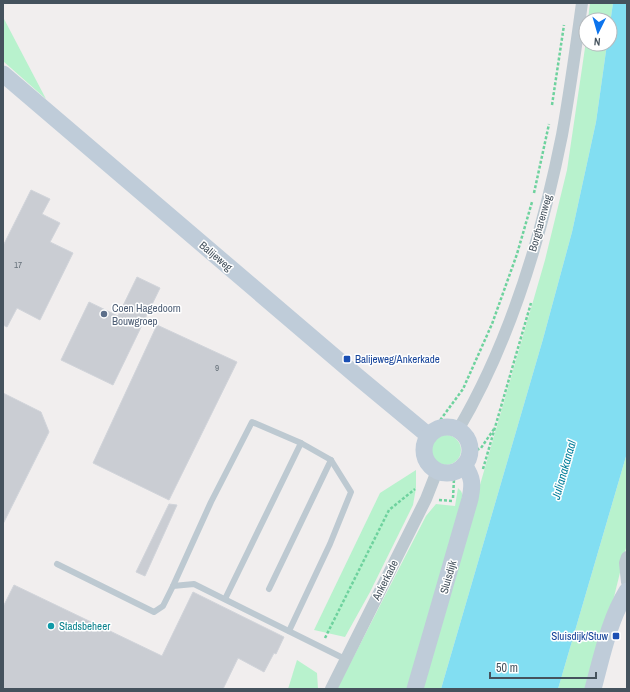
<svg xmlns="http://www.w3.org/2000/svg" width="630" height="692" viewBox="0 0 630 692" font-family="'Archivo Narrow',sans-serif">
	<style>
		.green { fill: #b8f2cd }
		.water { fill: #82def2 }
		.building { fill: #cacdd3; stroke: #d1d4da }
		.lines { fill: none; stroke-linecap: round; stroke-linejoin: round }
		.path { stroke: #6ed29e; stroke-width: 2.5; stroke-dasharray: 3 2; stroke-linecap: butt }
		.lane { stroke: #bdc9d1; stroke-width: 6 }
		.street { stroke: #bdc9d1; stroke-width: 12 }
		.secondary { stroke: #bfccd9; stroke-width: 17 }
		.service-dot { fill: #5c6f8a; stroke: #fff; stroke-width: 1.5 }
		.transit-dot { fill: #1a4fb4; stroke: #fff; stroke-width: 1.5 }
		.culture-dot { fill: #0f9aa8; stroke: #fff; stroke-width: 1.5 }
		.labels { text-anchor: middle; stroke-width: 3; stroke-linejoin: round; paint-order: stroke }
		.number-label { font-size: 9px; fill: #66717a }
		.street-label { font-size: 11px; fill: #45525d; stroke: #fff }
		.service-label { font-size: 11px; fill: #4e5e75; stroke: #fff; text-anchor: start }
		.transit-label { font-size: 11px; fill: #164399; stroke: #fff; text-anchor: start }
		.culture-label { font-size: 11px; fill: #0d838f; stroke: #fff; text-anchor: start }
		.water-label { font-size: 12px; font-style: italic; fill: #047f9b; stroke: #fff }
	</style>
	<rect width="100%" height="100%" fill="#f1eeee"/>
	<g class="green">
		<polygon points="590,3 613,3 610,24 610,20 588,20"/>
		<polygon points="3,17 46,99 3,61"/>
		<polygon points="586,41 586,44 607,44 596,122 572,232 543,339 441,689 421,689 545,260 567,170"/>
		<circle cx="446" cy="450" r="15"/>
		<polygon points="627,453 627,544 614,597 585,689 558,689"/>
		<polygon points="416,470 416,488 413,505 370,592 345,637 314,630 380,493"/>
		<polygon points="458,488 461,491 463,496 407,689 337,689 426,516 436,504 455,506"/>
		<polygon points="297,660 317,673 318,689 288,689"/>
	</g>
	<polygon class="water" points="613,3 627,3 627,453 558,689 441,689 543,339 572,232 596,122 607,44 610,44 610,24"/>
	<g class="building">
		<polygon points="31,190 50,199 42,214 60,223 50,242 73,253 40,320 17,308 7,327 3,325 3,246"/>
		<polygon points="137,277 160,288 113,385 61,360 89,302 118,316"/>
		<polygon points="157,325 237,362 169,500 93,463"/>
		<polygon points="3,393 41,412 49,432 3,524"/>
		<polygon points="169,504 177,505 145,576 136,572"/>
		<polygon points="14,585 162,656 193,592 284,637 276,654 274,653 264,672 238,658 223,689 3,689 3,607"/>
	</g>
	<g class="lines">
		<g class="path">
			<polyline points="552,105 564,25"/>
			<polyline points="534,193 549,124"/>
			<polyline points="439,425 441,419 463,389 492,324 517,254 532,202"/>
			<polyline points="472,452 481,448 494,429"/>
			<polyline points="483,469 531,303"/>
			<polyline points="453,498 454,479"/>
			<polyline points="439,500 453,501"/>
			<polyline points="325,638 389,510 415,489"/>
		</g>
		<g class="lane">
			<polyline points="57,564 154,612 163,606 173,586 194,584 345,659"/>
			<polyline points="173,586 211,502 252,422 301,443"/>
			<polyline points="269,589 331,460"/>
			<polyline points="225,599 301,443 331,460 351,492 330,544 289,631"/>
		</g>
		<g class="street">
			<path d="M458,430C510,342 542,235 562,135C570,91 576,47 582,3"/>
			<polyline points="627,557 625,563 627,582"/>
			<polyline points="331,689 426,499 437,471"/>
		</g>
		<g class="secondary">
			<polyline points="3,74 358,377 429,436"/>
			<circle cx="447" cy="450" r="23"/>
			<path d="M415,689L470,499C473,484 473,478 464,465"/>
			<path d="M593,689C602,656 609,620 627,591"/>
		</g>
	</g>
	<circle class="service-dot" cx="104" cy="314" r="4"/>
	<g class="transit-dot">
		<rect x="343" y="355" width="8" height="8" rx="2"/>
		<rect x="612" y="632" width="8" height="8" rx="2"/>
	</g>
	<circle class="culture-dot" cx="51" cy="626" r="4"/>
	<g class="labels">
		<g class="number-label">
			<text x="18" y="268">17</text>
			<text x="217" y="371">9</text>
		</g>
		<g class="street-label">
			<text transform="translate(540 223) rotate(-74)" y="4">Borgharenweg</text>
			<text transform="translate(216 256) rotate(40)" y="4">Balijeweg</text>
			<text transform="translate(448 577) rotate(-74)" y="4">Sluisdijk</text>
			<text transform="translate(385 580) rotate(-63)" y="4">Ankerkade</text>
		</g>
		<g class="service-label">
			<text x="112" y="312">Coen Hagedoorn<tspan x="112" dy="13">Bouwgroep</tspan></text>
		</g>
		<g class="transit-label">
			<text x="355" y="363">Balijeweg/Ankerkade</text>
			<text x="608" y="640" text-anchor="end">Sluisdijk/Stuw</text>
		</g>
		<g class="culture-label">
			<text x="59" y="630">Stadsbeheer</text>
		</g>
		<g class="water-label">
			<text transform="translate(564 470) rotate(-74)" y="4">Julianakanaal</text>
		</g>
	</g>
	<rect width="630" height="692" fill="none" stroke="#45525d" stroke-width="8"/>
	<g transform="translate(598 32) rotate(185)"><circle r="19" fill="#ffffff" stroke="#b5babe"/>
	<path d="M0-3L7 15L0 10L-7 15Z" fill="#0c74ed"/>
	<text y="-6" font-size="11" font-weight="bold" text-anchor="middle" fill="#45525d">N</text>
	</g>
	<path d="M490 672v6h106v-6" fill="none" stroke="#45525d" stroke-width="2"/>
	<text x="496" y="672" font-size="12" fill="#45525d" stroke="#ffffff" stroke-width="3" paint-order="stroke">50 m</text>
</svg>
